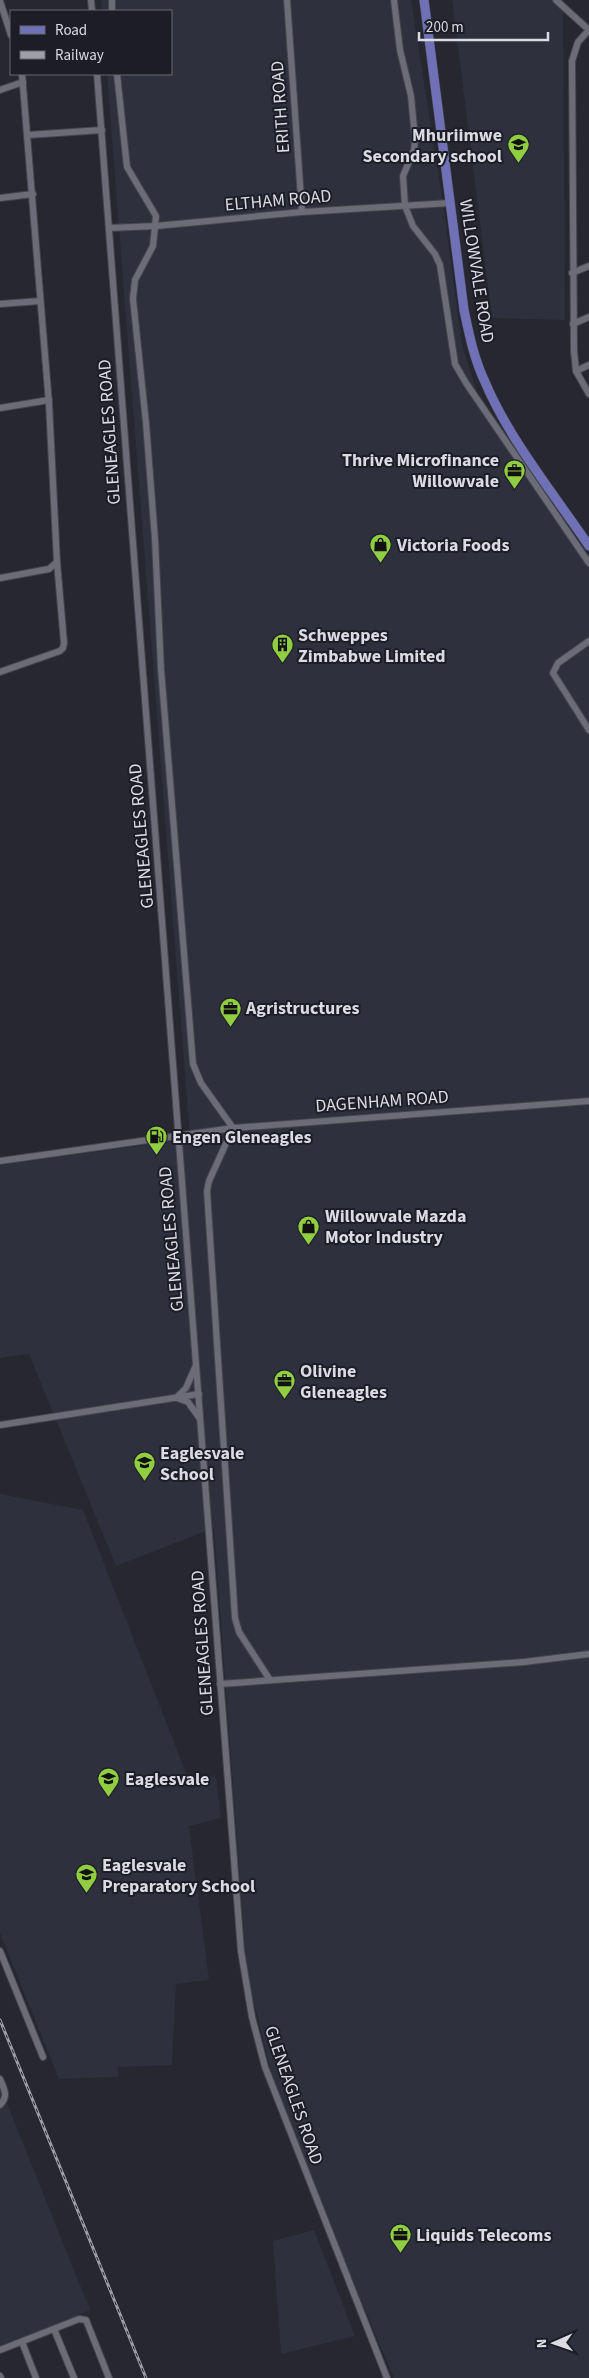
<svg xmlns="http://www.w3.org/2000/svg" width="589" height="2378" viewBox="0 0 589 2378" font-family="'Source Sans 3',sans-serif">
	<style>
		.built { fill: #2e303e }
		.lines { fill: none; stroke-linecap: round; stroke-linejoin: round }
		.minor-casing { stroke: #44454d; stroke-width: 8 }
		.major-casing { stroke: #44454d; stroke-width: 10 }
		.minor { stroke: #6b6c77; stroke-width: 6 }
		.major { stroke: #6f70b6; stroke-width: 9 }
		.rail-casing { stroke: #9e9fa6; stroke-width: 3 }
		.rail { stroke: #1c1d26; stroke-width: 1; stroke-dasharray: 4; stroke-linecap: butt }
		.labels { text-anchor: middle; stroke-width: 4; stroke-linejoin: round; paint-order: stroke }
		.street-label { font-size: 18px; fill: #dbdce2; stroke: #1c1d26 }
		.poi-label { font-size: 18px; font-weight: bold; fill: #dbdce2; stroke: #1c1d26; text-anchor: start }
	</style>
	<rect width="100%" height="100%" fill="#262730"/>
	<g class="built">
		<polygon points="101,0 411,0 442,196 462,345 478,395 589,558 589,2378 394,2378 303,2163 273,2079 247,1974 214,1528 116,1566 29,1354 0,1358 0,1165 190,1139 107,74 171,74 171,11 102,11"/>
		<polygon points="452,0 551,0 563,10 565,320 492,318"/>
		<polygon points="0,1494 83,1510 186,1773 216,1777 221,1818 189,1826 209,1980 176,1984 172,2065 118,2067 118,2077 59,2079 0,1933"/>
		<polygon points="0,2086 90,2310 0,2347"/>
		<polygon points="314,2230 355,2336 281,2354 273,2241"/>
	</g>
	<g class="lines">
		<defs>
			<g id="minor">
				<polyline points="91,0 92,11"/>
				<polyline points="112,0 112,11"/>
				<polyline points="287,0 302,212"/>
				<polyline points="394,0 400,50 411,96 415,139 414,150 403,176 405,206 413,226 435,254 440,265 455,364 466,383 589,563"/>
				<polyline points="556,0 589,30"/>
				<polyline points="0,1 11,35"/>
				<polyline points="589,30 578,42 572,61 574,351 576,371 589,394"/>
				<polyline points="97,74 241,1951 252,2017 265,2067 387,2378"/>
				<polyline points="117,74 127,167 156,216 153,246 135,280 133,299 146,423 155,539 161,669 193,1064 201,1083 233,1128 209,1181 207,1191 235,1618 239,1632 270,1680"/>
				<polyline points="0,90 23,82"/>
				<polyline points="28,135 102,130"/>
				<polyline points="0,198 33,194"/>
				<polyline points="109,228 156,226 302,212 450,203"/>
				<polyline points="572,273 589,266"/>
				<polyline points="0,304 40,301"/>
				<polyline points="573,324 589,317"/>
				<polyline points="576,371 589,365"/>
				<polyline points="0,408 49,400"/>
				<polyline points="0,578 49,569 57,562"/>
				<polyline points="589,641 558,663 553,673 589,730"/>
				<polyline points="0,672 60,651 63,648 64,643 57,562 49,404 22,74"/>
				<polyline points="0,1161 233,1128 589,1101"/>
				<polyline points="176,1398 186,1388 196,1365"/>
				<polyline points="177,1398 188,1402 200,1419"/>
				<polyline points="0,1425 199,1394"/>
				<polyline points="220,1684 524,1662 589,1654"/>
				<polyline points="0,1951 43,2057"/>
				<path d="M0,2079C4,2089 9,2096 0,2105"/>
				<polyline points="54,2329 74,2378"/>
				<polyline points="22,2342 36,2378"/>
				<polyline points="0,2350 79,2319 86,2320 109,2378"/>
				<polyline points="0,2376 1,2378"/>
			</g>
			<path id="major" d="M424,0L464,310C469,334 474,359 485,382C509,439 554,494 589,546"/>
		</defs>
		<use href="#minor" class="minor-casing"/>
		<use href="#major" class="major-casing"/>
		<use href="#minor" class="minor"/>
		<use href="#major" class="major"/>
		<defs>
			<polyline id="rail" points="0,2020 146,2378"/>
		</defs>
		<use href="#rail" class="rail-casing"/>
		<use href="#rail" class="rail"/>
	</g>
	<defs>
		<symbol id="school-pin" viewBox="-11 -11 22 30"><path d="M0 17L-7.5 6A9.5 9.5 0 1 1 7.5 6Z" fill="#90cd41" stroke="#1c1d26"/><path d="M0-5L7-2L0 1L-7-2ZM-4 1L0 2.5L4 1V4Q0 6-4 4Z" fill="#111"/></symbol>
		<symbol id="office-pin" viewBox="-11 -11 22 30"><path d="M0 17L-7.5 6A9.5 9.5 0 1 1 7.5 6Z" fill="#90cd41" stroke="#1c1d26"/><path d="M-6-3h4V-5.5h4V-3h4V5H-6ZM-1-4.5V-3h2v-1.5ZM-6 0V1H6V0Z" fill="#111"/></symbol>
		<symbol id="shop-pin" viewBox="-11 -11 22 30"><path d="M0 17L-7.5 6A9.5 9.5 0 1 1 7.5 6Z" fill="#90cd41" stroke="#1c1d26"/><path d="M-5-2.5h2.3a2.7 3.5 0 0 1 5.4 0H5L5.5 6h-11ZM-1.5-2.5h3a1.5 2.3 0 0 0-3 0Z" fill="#111"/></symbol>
		<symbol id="building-pin" viewBox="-11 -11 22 30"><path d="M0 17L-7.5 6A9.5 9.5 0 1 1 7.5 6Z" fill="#90cd41" stroke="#1c1d26"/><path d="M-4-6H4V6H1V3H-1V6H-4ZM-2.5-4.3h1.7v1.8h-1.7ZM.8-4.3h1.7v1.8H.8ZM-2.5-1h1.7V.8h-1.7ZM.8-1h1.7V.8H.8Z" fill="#111"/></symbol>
		<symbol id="fuel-pin" viewBox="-11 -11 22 30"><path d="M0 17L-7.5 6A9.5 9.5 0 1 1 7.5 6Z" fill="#90cd41" stroke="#1c1d26"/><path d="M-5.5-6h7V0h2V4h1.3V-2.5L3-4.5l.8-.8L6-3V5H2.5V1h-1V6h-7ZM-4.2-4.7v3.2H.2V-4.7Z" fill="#111"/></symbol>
	</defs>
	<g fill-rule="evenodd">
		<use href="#school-pin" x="506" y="132" width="25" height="34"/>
		<use href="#office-pin" x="502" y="458" width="25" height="34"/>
		<use href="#shop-pin" x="368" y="532" width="25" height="34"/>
		<use href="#building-pin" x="270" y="632" width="25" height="34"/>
		<use href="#office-pin" x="218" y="996" width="25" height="34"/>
		<use href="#fuel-pin" x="144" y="1124" width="25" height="34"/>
		<use href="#shop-pin" x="296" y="1214" width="25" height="34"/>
		<use href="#office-pin" x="272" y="1368" width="25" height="34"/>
		<use href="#school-pin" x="132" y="1450" width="25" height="34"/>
		<use href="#school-pin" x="96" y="1766" width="25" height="34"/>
		<use href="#school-pin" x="74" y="1862" width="25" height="34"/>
		<use href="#office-pin" x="388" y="2222" width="25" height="34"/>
	</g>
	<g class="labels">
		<g class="street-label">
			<text transform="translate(280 107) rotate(-94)" y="6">ERITH ROAD</text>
			<text transform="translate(278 200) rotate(-5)" y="6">ELTHAM ROAD</text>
			<text transform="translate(477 271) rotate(81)" y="6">WILLOWVALE ROAD</text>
			<text transform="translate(109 432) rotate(-94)" y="6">GLENEAGLES ROAD</text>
			<text transform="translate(141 836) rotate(-95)" y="6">GLENEAGLES ROAD</text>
			<text transform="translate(382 1101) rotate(-4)" y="6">DAGENHAM ROAD</text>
			<text transform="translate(171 1239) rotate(-95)" y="6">GLENEAGLES ROAD</text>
			<text transform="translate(202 1643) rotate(-94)" y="6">GLENEAGLES ROAD</text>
			<text transform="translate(294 2095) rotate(71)" y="6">GLENEAGLES ROAD</text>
		</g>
		<g class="poi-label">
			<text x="502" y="141" text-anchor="end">Mhuriimwe<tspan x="502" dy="21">Secondary school</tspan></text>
			<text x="499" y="466" text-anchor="end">Thrive Microfinance<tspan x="499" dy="21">Willowvale</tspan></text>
			<text x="397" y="551">Victoria Foods</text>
			<text x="298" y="641">Schweppes<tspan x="298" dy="21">Zimbabwe Limited</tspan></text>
			<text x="246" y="1014">Agristructures</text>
			<text x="172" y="1143">Engen Gleneagles</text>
			<text x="325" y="1222">Willowvale Mazda<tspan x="325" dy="21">Motor Industry</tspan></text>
			<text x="300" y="1377">Olivine<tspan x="300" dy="21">Gleneagles</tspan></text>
			<text x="160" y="1459">Eaglesvale<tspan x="160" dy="21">School</tspan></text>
			<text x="125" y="1785">Eaglesvale</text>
			<text x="102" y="1871">Eaglesvale<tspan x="102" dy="21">Preparatory School</tspan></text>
			<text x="416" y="2241">Liquids Telecoms</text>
		</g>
	</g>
	<rect x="10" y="10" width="162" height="65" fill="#1c1d26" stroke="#686971"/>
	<rect x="20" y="26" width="25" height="8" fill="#6f70b6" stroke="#686971"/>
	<text x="55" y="35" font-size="15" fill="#dbdce2">Road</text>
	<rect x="20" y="51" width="25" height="8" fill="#9e9fa6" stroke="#686971"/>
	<text x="55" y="60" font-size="15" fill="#dbdce2">Railway</text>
	<g transform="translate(554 2343) rotate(268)" stroke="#1c1d26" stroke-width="4" paint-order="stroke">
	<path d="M0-4L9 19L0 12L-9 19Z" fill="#dbdce2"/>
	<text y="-8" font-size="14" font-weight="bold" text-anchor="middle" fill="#dbdce2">N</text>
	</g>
	<path d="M419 32v8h129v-8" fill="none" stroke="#dbdce2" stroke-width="2.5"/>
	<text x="426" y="32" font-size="15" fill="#dbdce2" stroke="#1c1d26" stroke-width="4" paint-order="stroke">200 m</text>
</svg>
